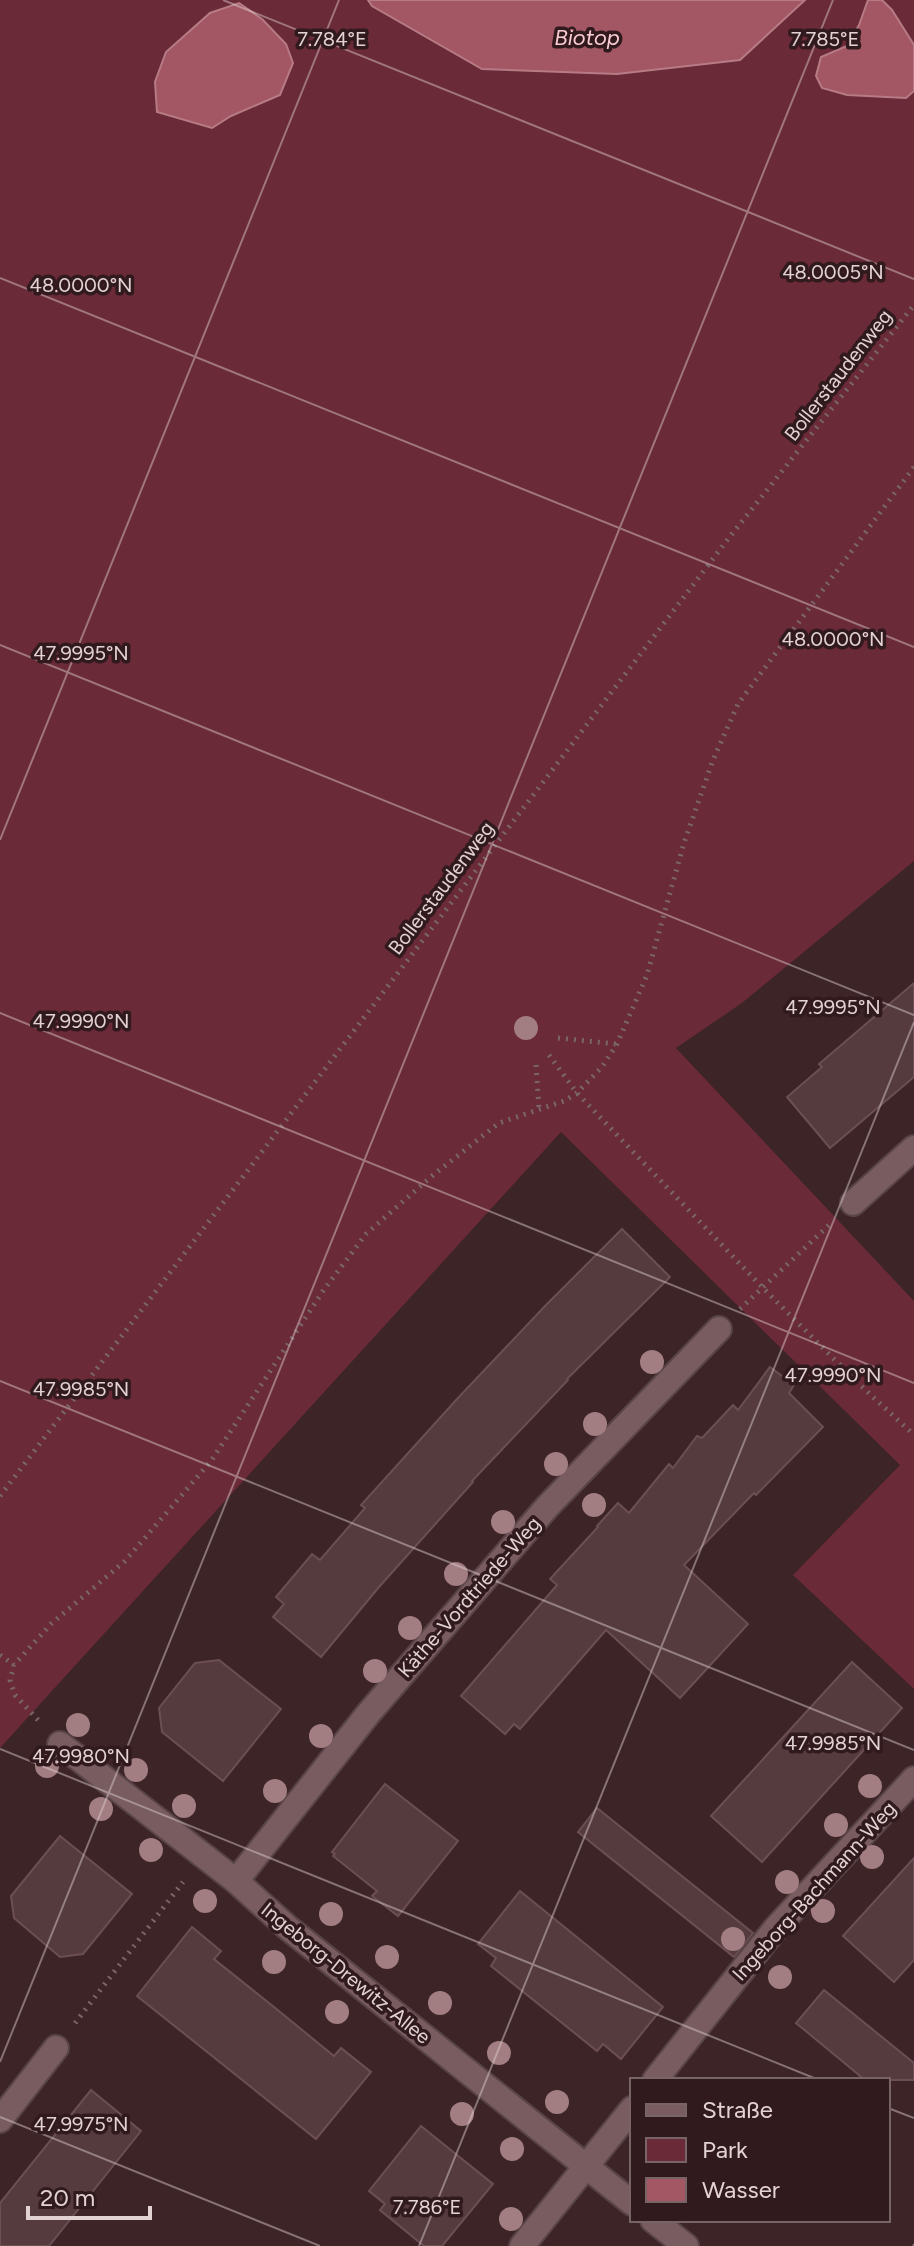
<svg xmlns="http://www.w3.org/2000/svg" width="914" height="2246" viewBox="0 0 914 2246" font-family="Figtree,sans-serif">
	<style>
		.green { fill: #6a2a37 }
		.water { fill: #a35663; stroke: #b67b85; stroke-width: 2 }
		.building { fill: #553b3e; stroke: #6b4f53; stroke-width: 2 }
		.lines { fill: none; stroke-linecap: round; stroke-linejoin: round }
		.minor-casing { stroke: #584347; stroke-width: 28 }
		.path { stroke: #7a6568; stroke-width: 5; stroke-dasharray: 2 6; stroke-linecap: butt }
		.minor { stroke: #785c5f; stroke-width: 24 }
		.tree { fill: #a27e82 }
		.ticks { fill: none; stroke: #e3d2d4; stroke-width: 2; stroke-opacity: 0.45 }
		.labels { text-anchor: middle; stroke-width: 7; stroke-linejoin: round; paint-order: stroke }
		.street-label { font-size: 20px; fill: #e3d2d4; stroke: #311a1e }
		.water-label { font-size: 22px; font-style: italic; fill: #fbcdd2; stroke: #311a1e }
		.ticks-label { font-size: 20px; text-anchor: middle; fill: #e3d2d4; stroke: #311a1e; stroke-width: 7; stroke-linejoin: round; paint-order: stroke }
	</style>
	<rect width="100%" height="100%" fill="#3c2427"/>
	<polygon class="green" points="0,0 914,0 914,861 742,1003 676,1048 914,1301 914,1689 793,1575 900,1465 561,1132 0,1748"/>
	<g class="water">
		<polygon points="368,0 805,0 740,60 617,74 482,69 372,6"/>
		<polygon points="868,0 882,0 892,10 914,45 914,91 906,98 847,95 822,88 816,76 821,57 847,46 859,25"/>
		<polygon points="239,3 262,19 286,44 293,63 280,95 231,116 212,128 157,112 155,82 166,52 210,13"/>
	</g>
	<g class="building">
		<polygon points="914,983 914,1077 830,1148 787,1097 822,1067 819,1064"/>
		<polygon points="622,1229 670,1277 567,1379 568,1380 472,1481 473,1482 379,1587 321,1657 273,1617 284,1604 276,1597 312,1554 320,1560 365,1508 361,1505 457,1399 546,1305"/>
		<polygon points="770,1367 794,1385 789,1393 823,1427 756,1495 754,1493 684,1565 748,1624 680,1698 606,1630 520,1729 514,1724 505,1734 461,1696 557,1585 550,1579 598,1527 597,1526 618,1503 629,1513 669,1464 673,1468 697,1436 702,1438 733,1405 738,1410"/>
		<polygon points="219,1660 281,1709 223,1781 162,1732 159,1708 195,1663"/>
		<polygon points="852,1662 902,1708 762,1862 711,1816"/>
		<polygon points="385,1784 458,1841 398,1916 372,1896 377,1891 333,1856 335,1854 332,1852"/>
		<polygon points="597,1808 753,1933 734,1957 578,1832"/>
		<polygon points="60,1836 132,1894 83,1954 60,1957 14,1918 11,1896"/>
		<polygon points="914,1858 914,1960 894,1982 843,1936"/>
		<polygon points="520,1891 663,2007 621,2059 603,2044 597,2051 491,1966 496,1958 478,1944"/>
		<polygon points="192,1927 221,1951 214,1959 274,2007 334,2056 341,2048 371,2072 316,2139 137,1996"/>
		<polygon points="824,1990 914,2063 914,2080 865,2080 796,2023"/>
		<polygon points="91,2090 141,2131 49,2246 0,2246 0,2203"/>
		<polygon points="421,2126 493,2184 442,2246 424,2246 380,2210 385,2204 369,2191"/>
	</g>
	<g class="lines">
		<defs>
			<g id="minor">
				<polyline points="853,1203 914,1148"/>
				<polyline points="60,1744 236,1881 287,1927 632,2203"/>
				<polyline points="236,1881 368,1714 547,1507 719,1329"/>
				<polyline points="655,2080 776,1928 914,1779"/>
				<polyline points="0,2120 56,2048"/>
				<polyline points="653,2220 686,2246"/>
				<polyline points="522,2246 632,2109"/>
			</g>
		</defs>
		<use href="#minor" class="minor-casing"/>
		<g class="path">
			<polyline points="558,1038 616,1044"/>
			<polyline points="549,1055 577,1093 763,1288 859,1384 914,1435"/>
			<polyline points="536,1065 539,1109"/>
			<polyline points="740,1309 829,1225"/>
			<polyline points="0,1496 728,539 914,305"/>
			<polyline points="0,1655 14,1665"/>
			<polyline points="38,1720 15,1695 10,1680 14,1665 51,1624 125,1561 211,1461 323,1291 366,1234 432,1176 499,1123 564,1101 577,1093 602,1067 617,1044 647,975 684,843 713,760 738,704 914,467"/>
			<polyline points="75,2023 183,1882"/>
		</g>
		<use href="#minor" class="minor"/>
	</g>
	<g class="tree">
		<circle cx="526" cy="1028" r="12"/>
		<circle cx="652" cy="1362" r="12"/>
		<circle cx="595" cy="1424" r="12"/>
		<circle cx="556" cy="1464" r="12"/>
		<circle cx="594" cy="1505" r="12"/>
		<circle cx="503" cy="1522" r="12"/>
		<circle cx="456" cy="1574" r="12"/>
		<circle cx="410" cy="1628" r="12"/>
		<circle cx="375" cy="1671" r="12"/>
		<circle cx="78" cy="1725" r="12"/>
		<circle cx="321" cy="1736" r="12"/>
		<circle cx="47" cy="1766" r="12"/>
		<circle cx="136" cy="1770" r="12"/>
		<circle cx="870" cy="1786" r="12"/>
		<circle cx="275" cy="1791" r="12"/>
		<circle cx="184" cy="1806" r="12"/>
		<circle cx="101" cy="1809" r="12"/>
		<circle cx="836" cy="1825" r="12"/>
		<circle cx="151" cy="1850" r="12"/>
		<circle cx="872" cy="1857" r="12"/>
		<circle cx="787" cy="1882" r="12"/>
		<circle cx="205" cy="1901" r="12"/>
		<circle cx="823" cy="1911" r="12"/>
		<circle cx="331" cy="1914" r="12"/>
		<circle cx="733" cy="1939" r="12"/>
		<circle cx="387" cy="1957" r="12"/>
		<circle cx="274" cy="1962" r="12"/>
		<circle cx="780" cy="1977" r="12"/>
		<circle cx="440" cy="2003" r="12"/>
		<circle cx="337" cy="2012" r="12"/>
		<circle cx="499" cy="2053" r="12"/>
		<circle cx="557" cy="2102" r="12"/>
		<circle cx="462" cy="2114" r="12"/>
		<circle cx="512" cy="2149" r="12"/>
		<circle cx="511" cy="2219" r="12"/>
	</g>
	<path class="ticks" d="M223,0L914,279M0,278L914,647M0,645L914,1015M0,840L339,0M0,1013L914,1383M0,1381L914,1750M0,1749L819,2080M0,2062L833,0M888,2108L914,2118M0,2117L320,2246M419,2246L914,1022M913,2246L914,2244"/>
	<g class="labels">
		<g class="street-label">
			<text transform="translate(838 375) rotate(-52)" y="7">Bollerstaudenweg</text>
			<text transform="translate(441 888) rotate(-53)" y="7">Bollerstaudenweg</text>
			<text transform="translate(469 1597) rotate(-49)" y="7">Käthe-Vordtriede-Weg</text>
			<text transform="translate(814 1891) rotate(-48)" y="7">Ingeborg-Bachmann-Weg</text>
			<text transform="translate(346 1973) rotate(39)" y="7">Ingeborg-Drewitz-Allee</text>
		</g>
		<g class="water-label">
			<text x="587" y="45">Biotop</text>
		</g>
	</g>
	<g class="ticks-label">
		<text x="332" y="46">7.784°E</text>
		<text x="825" y="46">7.785°E</text>
		<text x="833" y="279">48.0005°N</text>
		<text x="81" y="292">48.0000°N</text>
		<text x="833" y="646">48.0000°N</text>
		<text x="81" y="660">47.9995°N</text>
		<text x="833" y="1014">47.9995°N</text>
		<text x="81" y="1028">47.9990°N</text>
		<text x="833" y="1382">47.9990°N</text>
		<text x="81" y="1396">47.9985°N</text>
		<text x="833" y="1750">47.9985°N</text>
		<text x="81" y="1763">47.9980°N</text>
		<text x="81" y="2131">47.9975°N</text>
		<text x="427" y="2214">7.786°E</text>
	</g>
	<rect x="630" y="2078" width="260" height="144" fill="#311a1e" stroke="#786467" stroke-width="2"/>
	<rect x="646" y="2104" width="40" height="12" fill="#785c5f" stroke="#786467" stroke-width="2"/>
	<text x="702" y="2118" font-size="24" fill="#e3d2d4">Straße</text>
	<rect x="646" y="2138" width="40" height="24" fill="#6a2a37" stroke="#786467" stroke-width="2"/>
	<text x="702" y="2158" font-size="24" fill="#e3d2d4">Park</text>
	<rect x="646" y="2178" width="40" height="24" fill="#a35663" stroke="#786467" stroke-width="2"/>
	<text x="702" y="2198" font-size="24" fill="#e3d2d4">Wasser</text>
	<path d="M28 2206v12h122v-12" fill="none" stroke="#e3d2d4" stroke-width="4"/>
	<text x="40" y="2206" font-size="24" fill="#e3d2d4" stroke="#311a1e" stroke-width="6" paint-order="stroke">20 m</text>
</svg>
